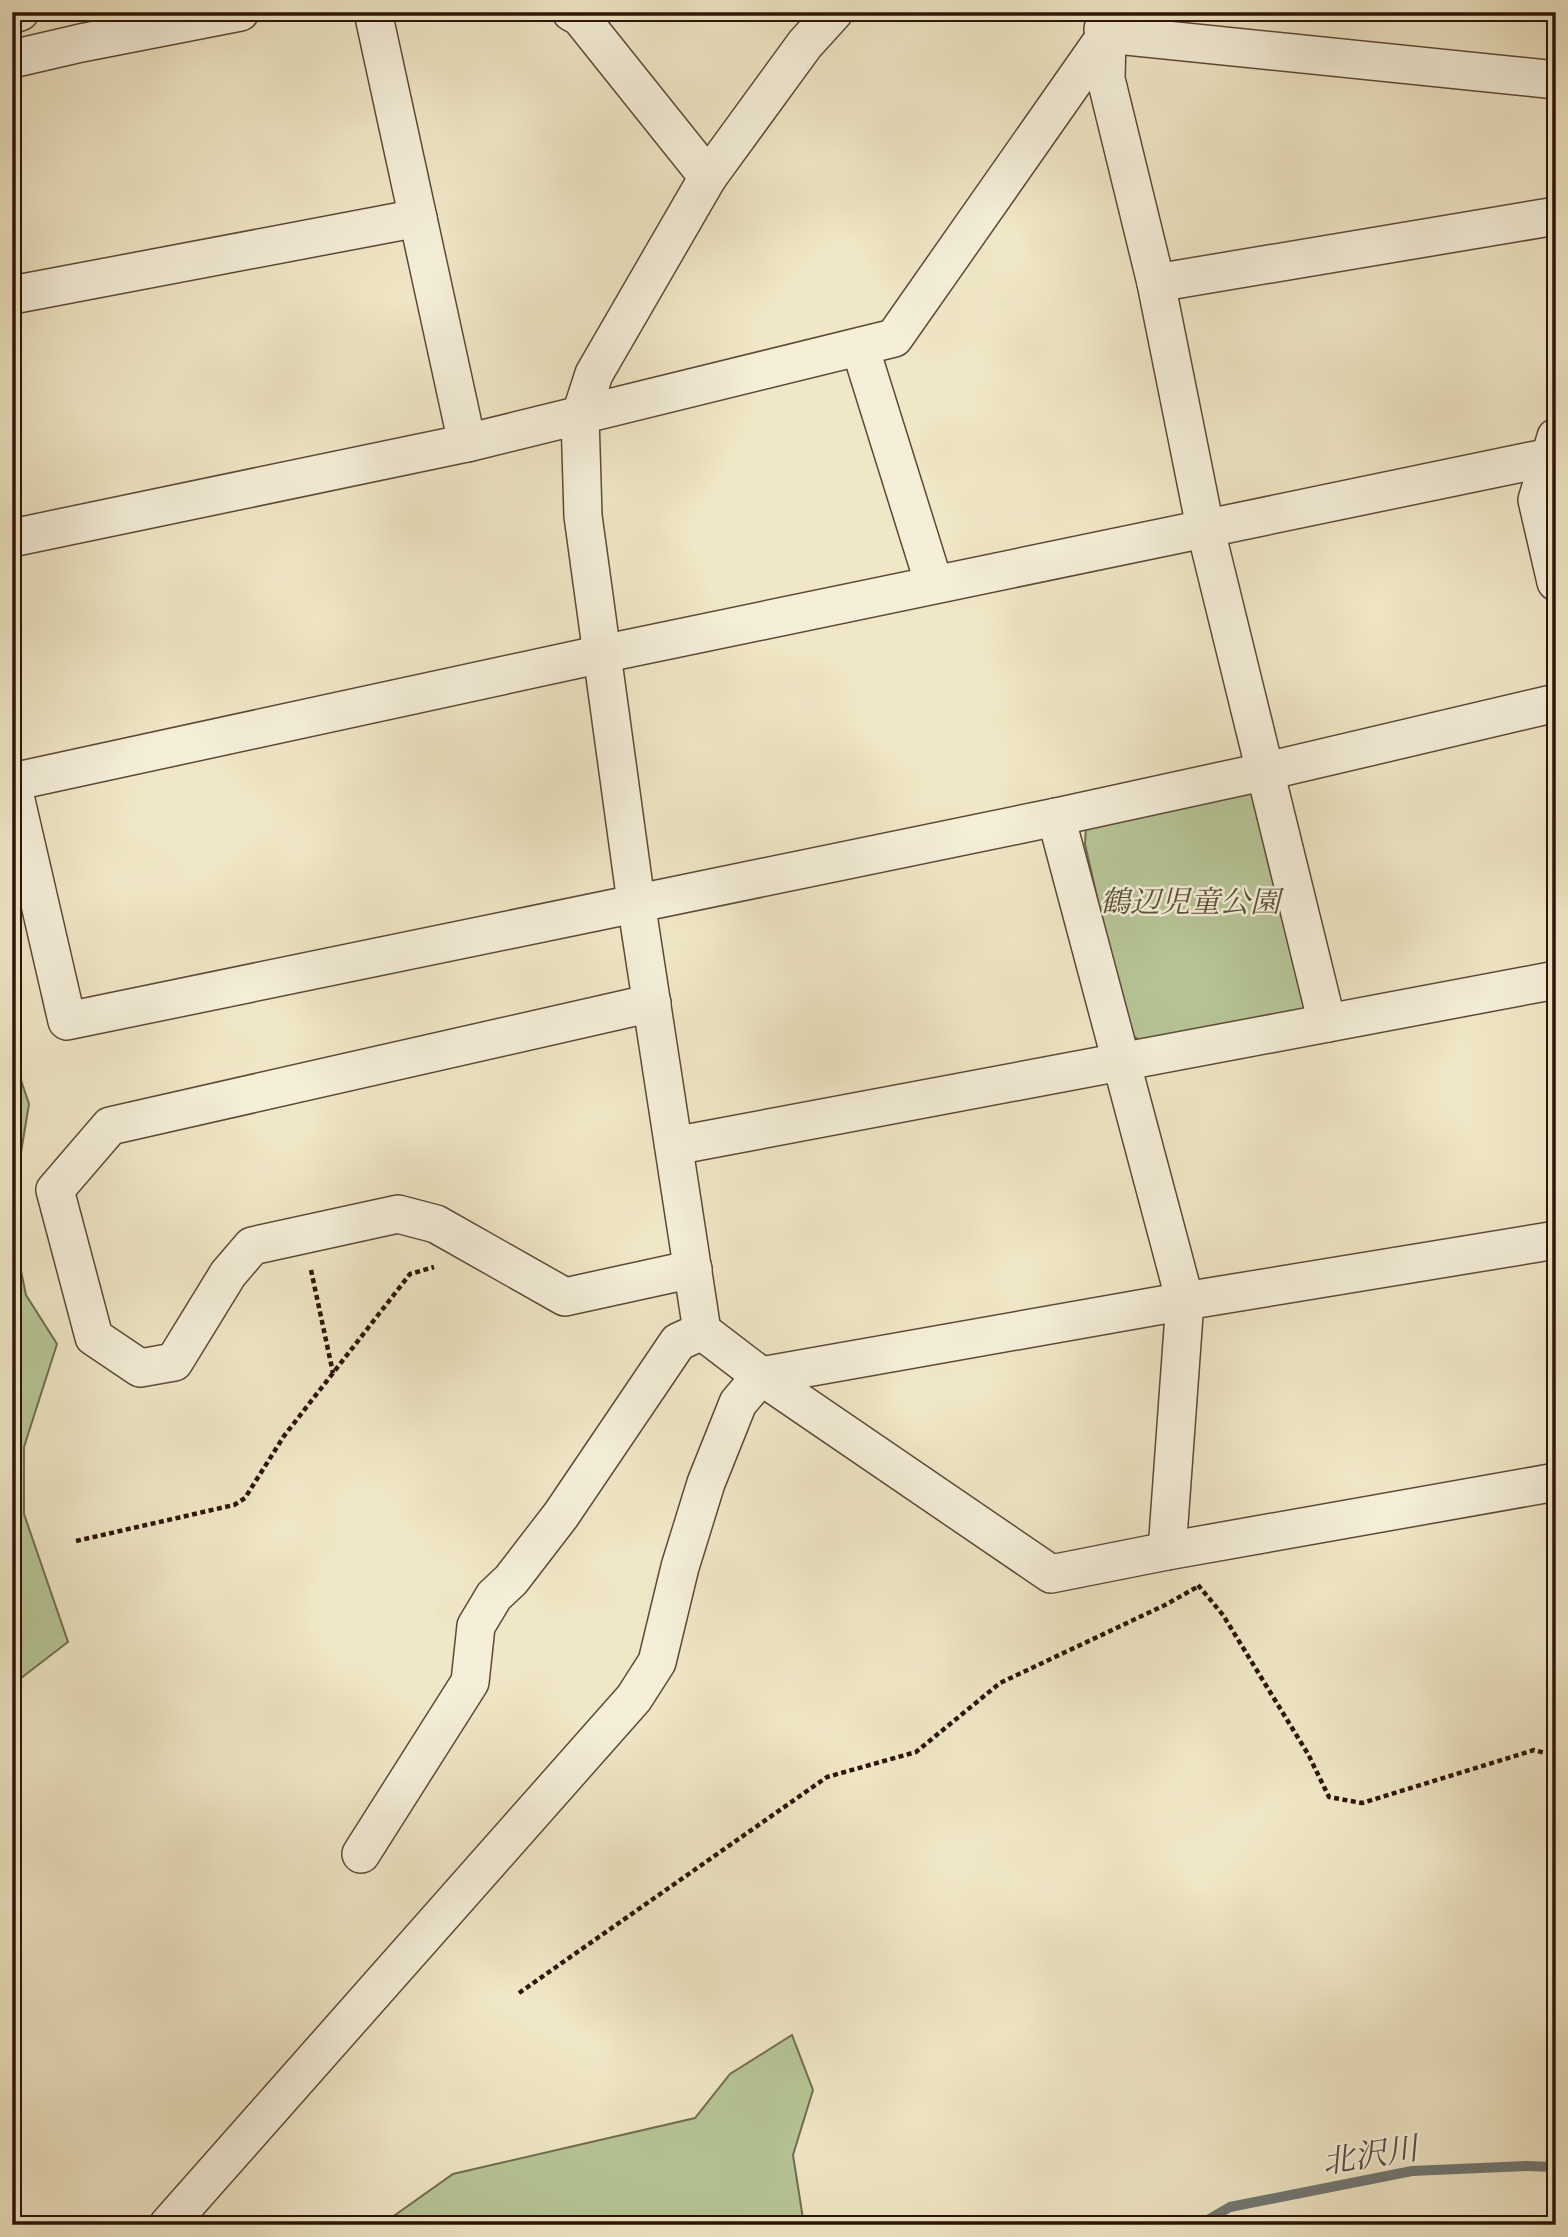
<svg xmlns="http://www.w3.org/2000/svg" width="1568" height="2237" viewBox="0 0 1568 2237" font-family="Cardo,'Noto Serif JP',serif">
	<style>
		.green { fill: #b7c697; stroke: #726d4f; stroke-width: 2 }
		.lines { fill: none; stroke-linecap: round; stroke-linejoin: round }
		.stream { stroke: #717975; stroke-width: 10 }
		.minor-casing { stroke: #5e4937; stroke-width: 40 }
		.path { stroke: #2d1407; stroke-width: 4.5; stroke-dasharray: 5 3.5; stroke-linecap: butt }
		.minor { stroke: #f5efda; stroke-width: 37 }
		.labels { text-anchor: middle; stroke-width: 5; stroke-linejoin: round; paint-order: stroke }
		.park-label { font-size: 30px; font-style: italic; fill: #5d5239; stroke: #f5efda }
		.water-label { font-size: 32px; font-style: italic; fill: #554f47; stroke: #f5efda }
	</style>
	<rect width="100%" height="100%" fill="#f0e7c6"/>
	<filter id="stains"><feTurbulence type="fractalNoise" baseFrequency=".00286" numOctaves="4"/><feColorMatrix values="0 0 0 0 .2 0 0 0 0 .09 0 0 0 0 .02 0 0 0 .5 -.17"/></filter>
	<radialGradient id="worn" r=".72"><stop offset=".6" stop-color="#630" stop-opacity="0"/><stop offset="1" stop-color="#630" stop-opacity=".3"/></radialGradient>
	<g class="green">
		<polygon points="1247,787 1260,796 1304,1008 1295,1018 1143,1042 1128,1033 1085,844 1086,825"/>
		<polygon points="12,1071 20,1077 29,1104 12,1207"/>
		<polygon points="12,1227 26,1295 57,1344 24,1447 24,1514 68,1642 12,1685"/>
		<polygon points="792,2035 813,2090 793,2155 804,2225 381,2225 453,2174 695,2118 730,2074"/>
	</g>
	<g class="lines">
		<polyline class="stream" points="1199,2225 1230,2207 1412,2171 1526,2166 1556,2167"/>
		<defs>
			<g id="minor">
				<polyline points="373,12 467,443"/>
				<polyline points="571,12 580,17 708,177"/>
				<polyline points="834,12 805,44 708,177 594,374 580,417 583,516 636,902 702,1331 761,1376 1051,1574 1167,1551 1556,1482"/>
				<polyline points="12,14 20,12"/>
				<polyline points="1103,29 1107,34 1106,79 1156,283 1205,527 1327,1023"/>
				<polyline points="1107,34 1556,80"/>
				<polyline points="12,59 81,43 240,12"/>
				<polyline points="1156,283 1556,216"/>
				<polyline points="12,295 418,218"/>
				<polyline points="860,347 934,584"/>
				<polyline points="1556,437 1537,500 1556,582"/>
				<polyline points="12,538 467,443 894,338 1107,34 1112,12"/>
				<polyline points="12,782 602,654 1550,457"/>
				<polyline points="12,783 67,1021 1056,817 1267,771 1556,703"/>
				<polyline points="1056,817 1185,1301 1167,1551"/>
				<polyline points="652,1003 110,1126 55,1190 94,1337 140,1368 174,1362 228,1274 252,1246 398,1214 436,1224 565,1297 693,1269"/>
				<polyline points="674,1146 1556,980"/>
				<polyline points="361,1854 470,1682 476,1626 494,1596 511,1580 561,1515 678,1342 702,1331"/>
				<polyline points="168,2225 634,1698 657,1662 680,1567 706,1483 738,1403 761,1376 1185,1301 1556,1240"/>
			</g>
		</defs>
		<use href="#minor" class="minor-casing"/>
		<g class="path">
			<polyline points="311,1270 333,1373"/>
			<polyline points="76,1541 234,1505 245,1498 284,1436 410,1274 434,1267"/>
			<polyline points="1198,1585 1223,1615 1308,1754 1329,1797 1362,1803 1534,1750 1556,1756"/>
			<polyline points="519,1993 827,1777 916,1752 1000,1683 1165,1605 1199,1586"/>
		</g>
		<use href="#minor" class="minor"/>
	</g>
	<g class="labels">
		<g class="park-label">
			<text x="1190" y="912">鶴辺児童公園</text>
		</g>
		<g class="water-label">
			<text transform="translate(1370 2155) rotate(-9)" y="11">北沢川</text>
		</g>
	</g>
	<rect width="1568" height="2237" fill="none" stroke="#f0e7c6" stroke-width="42"/>
	<rect x="14" y="14" width="1540" height="2209" fill="none" stroke="#2d1407" stroke-width="3.5"/>
	<rect x="21" y="21" width="1526" height="2195" fill="none" stroke="#2d1407" stroke-width="2"/>
	<rect width="100%" height="100%" filter="url(#stains)"/>
	<rect width="100%" height="100%" fill="url(#worn)"/>
</svg>
